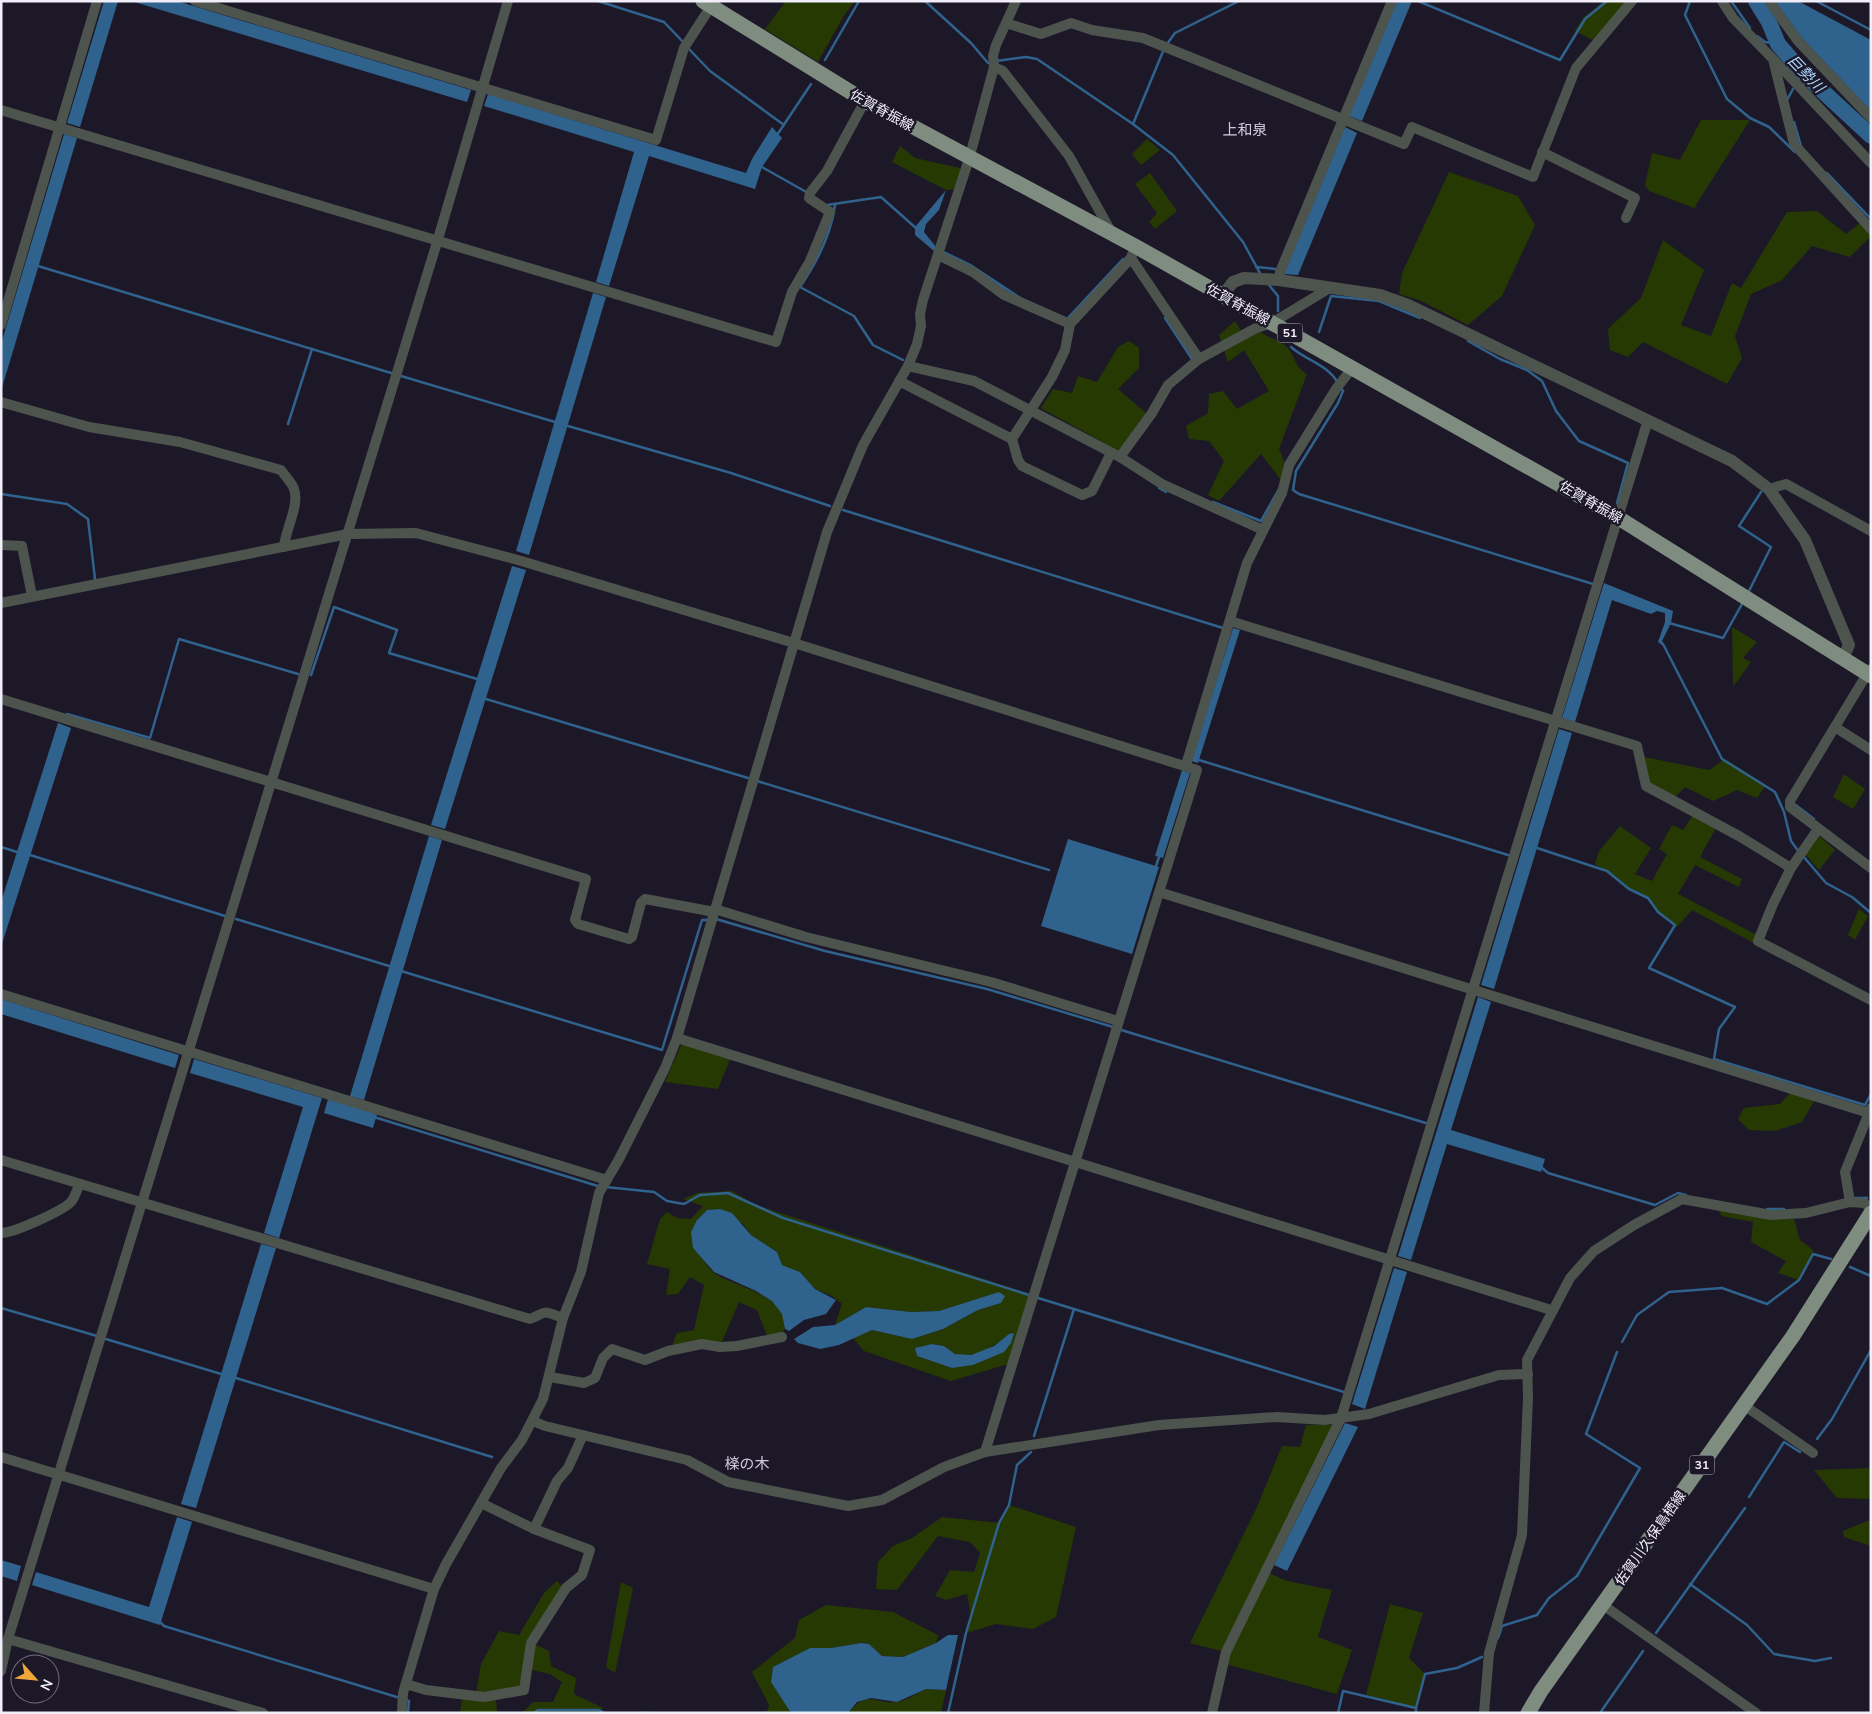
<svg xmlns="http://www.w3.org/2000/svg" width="1872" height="1714" viewBox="0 0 1872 1714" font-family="'Nunito Sans','Noto Sans JP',sans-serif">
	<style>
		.green { fill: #263903; fill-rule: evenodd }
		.water { fill: #2f628c }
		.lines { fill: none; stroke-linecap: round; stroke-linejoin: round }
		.stream { stroke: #2f628c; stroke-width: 2.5 }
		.river { stroke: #2f628c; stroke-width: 16 }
		.minor { stroke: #4d544e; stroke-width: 10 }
		.tertiary { stroke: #4d544e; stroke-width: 12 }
		.primary { stroke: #7f8d80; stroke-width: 15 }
		.labels { text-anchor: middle; stroke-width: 5; stroke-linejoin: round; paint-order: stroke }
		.shield { fill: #1d1828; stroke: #b1aeba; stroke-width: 1 }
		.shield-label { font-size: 12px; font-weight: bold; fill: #f1eef9 }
		.street-label { font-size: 14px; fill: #f1eef9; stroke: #1d1828 }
		.water-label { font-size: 15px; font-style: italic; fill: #add8fe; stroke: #1d1828 }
		.neighbourhood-label { font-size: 15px; fill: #cfc9df; stroke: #1d1828 }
	</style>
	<rect width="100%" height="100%" fill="#1d1828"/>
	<g class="green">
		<polygon points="786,1 855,1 843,17 818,62 765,29"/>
		<polygon points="1605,1 1628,1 1593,40 1575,31 1584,17"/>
		<polygon points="1701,120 1750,120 1694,208 1649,191 1645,185 1652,153 1680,160"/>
		<polygon points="1147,139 1160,150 1141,165 1132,154"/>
		<polygon points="900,146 915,158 964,169 957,189 946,190 892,162"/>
		<polygon points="1449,172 1518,196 1535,225 1502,296 1468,325 1419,300 1399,294 1402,273"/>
		<polygon points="1150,173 1177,211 1155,229 1149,222 1157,213 1135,184"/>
		<polygon points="1817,211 1846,234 1861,222 1871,236 1850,257 1812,246 1782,280 1751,294 1735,336 1742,358 1727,384 1643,342 1628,357 1610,350 1608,329 1641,298 1663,240 1704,270 1681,325 1711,336 1732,283 1741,288 1787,212"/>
		<path d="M1235,321L1242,332L1259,330C1266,338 1278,339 1286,346C1295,355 1295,368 1307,374L1279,449L1284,461L1281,480L1261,454L1219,501L1208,495L1224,461L1209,441L1189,439L1186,426L1208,413L1209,394L1223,391L1237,409L1269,391L1244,350L1228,362L1219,335Z"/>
		<polygon points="1129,341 1139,348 1139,368 1118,389 1146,413 1119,451 1041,408 1053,389 1072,393 1078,376 1097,382 1118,347"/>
		<polygon points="1732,627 1757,642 1743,658 1751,662 1733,687"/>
		<polygon points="1644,757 1709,770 1725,759 1766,785 1757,798 1737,790 1713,801 1685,787 1675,797 1648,782"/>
		<polygon points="1844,774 1865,789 1853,809 1833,797"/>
		<polygon points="1693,815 1716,828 1700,857 1742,879 1739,887 1695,865 1678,894 1757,935 1754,943 1692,910 1677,927 1658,912 1648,898 1629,889 1595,864 1599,851 1620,826 1651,848 1635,874 1652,881 1667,854 1659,849 1672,825 1683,830"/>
		<polygon points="1818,835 1835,850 1819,870 1805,854"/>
		<polygon points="1859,909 1868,916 1855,940 1848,935"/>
		<polygon points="682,1043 730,1059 718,1089 665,1082"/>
		<polygon points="1791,1092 1814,1101 1802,1122 1775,1131 1749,1130 1738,1119 1744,1108 1780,1104"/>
		<path d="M732,1191L756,1205L1030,1294L1008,1364L951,1381L864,1351L853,1338L872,1330L912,1339L943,1329L978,1310L1001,1303L1000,1292L939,1311L911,1312L866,1307L835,1325L842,1304L832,1296L815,1289L800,1272L782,1265L777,1252L751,1235L743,1224L720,1209L707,1210L697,1220L693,1248C701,1255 706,1265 713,1272C729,1286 802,1297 782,1335L767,1336L757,1310L739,1302L721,1344L672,1346L677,1333L694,1330L704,1285L690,1277L678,1294L666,1295L670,1269L647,1264L660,1219L667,1212L677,1218L691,1219L703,1206L683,1199L697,1193ZM1009,1334L973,1365L952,1368L917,1356L915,1348C925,1346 935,1341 945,1347C949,1349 952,1353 955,1354C974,1360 996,1345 1009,1334Z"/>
		<polygon points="1717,1209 1794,1219 1800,1240 1813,1250 1813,1254 1799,1280 1778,1273 1786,1261 1751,1242 1753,1222 1722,1216"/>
		<polygon points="1306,1425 1333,1425 1262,1570 1287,1581 1332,1590 1318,1637 1352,1650 1337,1694 1229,1665 1221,1651 1190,1643 1257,1507 1282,1446 1300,1447"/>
		<polygon points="1871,1468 1871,1499 1837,1498 1814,1470"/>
		<polygon points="1009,1505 1076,1527 1056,1617 1033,1629 996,1624 966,1633 971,1616 967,1594 946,1600 935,1596 950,1570 974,1572 980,1553 970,1542 938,1536 897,1590 876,1589 878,1562 893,1546 912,1538 942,1517 999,1523"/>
		<polygon points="1867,1521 1871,1521 1871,1546 1844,1537 1843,1531"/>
		<polygon points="557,1581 567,1591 534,1644 549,1651 551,1666 576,1678 574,1694 603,1708 600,1713 522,1713 533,1702 553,1702 562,1682 550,1674 523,1668 522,1689 476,1693 481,1664 499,1631 519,1635 544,1593"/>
		<polygon points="621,1582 633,1588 615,1673 606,1667"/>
		<polygon points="1390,1604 1423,1613 1409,1658 1425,1674 1416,1708 1366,1695"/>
		<polygon points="826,1605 893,1612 938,1635 936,1643 903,1657 882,1656 869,1644 861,1643 831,1648 810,1648 773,1667 771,1682 791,1713 767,1713 769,1705 752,1672 795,1638 799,1620"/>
		<path d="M926,1689L946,1690L941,1713H848C869,1688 873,1705 897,1702C906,1701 917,1693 926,1689Z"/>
		<polygon points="462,1699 496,1700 497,1713 460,1713"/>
	</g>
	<g class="water">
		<polygon points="104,1 118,1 80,127 67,123"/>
		<polygon points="131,1 177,1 471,90 467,102"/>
		<polygon points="1397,1 1412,1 1362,121 1349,116"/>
		<polygon points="1775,1 1798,1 1871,40 1871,111 1800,36"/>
		<polygon points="488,94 746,173 752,159 772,127 782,138 762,167 755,189 649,156 609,286 596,282 634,152 484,106"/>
		<polygon points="1345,127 1357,133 1298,275 1284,274"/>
		<polygon points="64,134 77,138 1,391 1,344"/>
		<polygon points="946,190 939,210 926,224 924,232 936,247 971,264 1033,305 934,251 915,235 915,227"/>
		<polygon points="593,293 606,297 529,555 516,551"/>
		<polygon points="512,566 526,570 445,829 431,825"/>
		<polygon points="1604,583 1673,611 1671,623 1662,641 1667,649 1658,642 1665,622 1665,613 1657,611 1651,614 1612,600 1575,722 1562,718"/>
		<polygon points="1233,628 1240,630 1198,763 1191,761"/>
		<polygon points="58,723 71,728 1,947 1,902"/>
		<polygon points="1559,729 1572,733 1494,989 1481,985"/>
		<polygon points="1182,770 1190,773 1163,858 1155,856"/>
		<polygon points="429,836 442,840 364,1100 350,1096"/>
		<polygon points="1068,839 1159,867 1132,954 1041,926"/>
		<polygon points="1478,997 1491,1002 1451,1130 1545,1159 1541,1172 1447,1144 1411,1260 1398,1256"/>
		<polygon points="1,999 179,1055 175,1068 1,1014"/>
		<polygon points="194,1059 322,1098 279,1238 264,1233 303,1107 190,1073"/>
		<polygon points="328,1099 377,1114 373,1128 324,1113"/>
		<polygon points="720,1209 732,1213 751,1235 777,1252 782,1265 800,1272 815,1289 836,1300 826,1314 804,1320 789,1331 785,1329 782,1314 772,1301 756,1291 714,1272 693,1248 691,1232 697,1220 707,1210"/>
		<polygon points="261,1244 276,1248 196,1508 181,1504"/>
		<polygon points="1394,1268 1407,1272 1365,1409 1352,1404"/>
		<polygon points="999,1292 1005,1296 1001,1303 978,1310 943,1329 912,1339 872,1330 839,1345 820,1349 798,1343 794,1339 813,1327 835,1325 866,1307 911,1312 939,1311"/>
		<polygon points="1014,1333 1011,1343 1004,1352 973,1365 952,1368 917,1356 915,1348 932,1344 944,1346 955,1354 971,1355 994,1346 1009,1334"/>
		<polygon points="1345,1423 1358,1427 1287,1571 1274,1565"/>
		<polygon points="177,1517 192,1522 160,1625 32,1585 36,1572 149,1607"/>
		<polygon points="1,1560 21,1566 17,1581 1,1576"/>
		<polygon points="948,1635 958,1635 946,1690 926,1689 897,1702 871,1698 857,1702 848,1713 791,1713 771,1682 773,1667 810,1648 831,1648 861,1643 869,1644 882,1656 903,1657 936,1643"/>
	</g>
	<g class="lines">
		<g class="stream">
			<polyline points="598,1 664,22 685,44"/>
			<polyline points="925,1 971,43 988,63 991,62"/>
			<polyline points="1418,1 1560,60 1585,19 1607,1"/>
			<polyline points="1690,1 1685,15 1727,99 1750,118 1769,127 1795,152"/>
			<polyline points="1731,1 1750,28"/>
			<polyline points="1816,1 1871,30"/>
			<polyline points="1757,36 1765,42 1778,44"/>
			<polyline points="1167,44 1175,33 1239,1"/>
			<polyline points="688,48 710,71 784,125"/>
			<polyline points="825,60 859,1"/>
			<polyline points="996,61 1026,57 1037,59 1133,124 1173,155 1243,242 1261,275"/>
			<polyline points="1787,100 1793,89"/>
			<polyline points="1794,122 1801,146"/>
			<polyline points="1133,124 1164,49"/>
			<polyline points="777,135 811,84"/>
			<polyline points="760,166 808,193"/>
			<polyline points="1827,173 1871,219"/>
			<polyline points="827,205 881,197 917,229"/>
			<path d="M835,205C831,235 817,262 800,287L854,316L873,345L903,360"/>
			<polyline points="38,266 391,373"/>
			<polyline points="1256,267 1276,269"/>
			<polyline points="1269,285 1278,296 1278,311"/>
			<polyline points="1165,318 1192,359"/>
			<polyline points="1067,319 1123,259"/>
			<polyline points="1319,332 1331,296 1379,301 1420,318"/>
			<polyline points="1468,341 1500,359 1527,370 1542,381 1556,411 1579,441 1628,463 1617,503"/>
			<path d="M1291,347C1307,361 1327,364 1338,383"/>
			<polyline points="401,376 555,422"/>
			<polyline points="1341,388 1343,391 1338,403 1296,471 1293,490 1299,494 1593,584"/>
			<polyline points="288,424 312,349"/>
			<polyline points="568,426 731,473 830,506"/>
			<polyline points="1159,488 1166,492"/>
			<polyline points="1,494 67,504 88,519 95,579"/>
			<polyline points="1213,502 1261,521 1279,489"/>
			<polyline points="843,510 1223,628"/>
			<polyline points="1749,591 1771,547 1739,526 1761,492"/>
			<polyline points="1669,623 1723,638 1742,604"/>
			<polyline points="1663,644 1722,759 1775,792 1784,812 1791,841 1799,852"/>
			<polyline points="311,675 334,607 397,630 389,653 477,679"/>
			<polyline points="486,699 748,778"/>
			<polyline points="67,714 150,738 179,639 298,674"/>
			<polyline points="1199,760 1508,855"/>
			<polyline points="757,781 1049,870"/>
			<polyline points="1793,803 1814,819"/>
			<polyline points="1,847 17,852"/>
			<polyline points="1537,848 1607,871 1629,889 1648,898 1658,912 1675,925 1649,968 1735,1007 1719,1029 1714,1059 1865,1105 1871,1094"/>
			<polyline points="30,855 225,916"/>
			<polyline points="1803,856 1826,883 1852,897 1871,913"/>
			<polyline points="1156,866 1160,854"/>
			<polyline points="236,919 389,966"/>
			<polyline points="716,919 825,951 987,989 1113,1027"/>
			<polyline points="401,971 662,1050 702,920 708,920"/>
			<polyline points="1118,1029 1429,1124"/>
			<polyline points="374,1117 601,1187"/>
			<polyline points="1541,1167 1548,1173 1655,1205 1678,1193 1686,1195"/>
			<polyline points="606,1187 654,1192 667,1201 684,1204 700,1195 728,1193 783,1218 1029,1295"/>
			<polyline points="1851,1198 1867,1198"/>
			<polyline points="1767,1209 1784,1209"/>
			<polyline points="1850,1267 1871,1276"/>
			<polygon points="1038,1298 1074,1309 1344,1392"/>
			<polyline points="1,1308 97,1336"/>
			<polyline points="106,1339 221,1374"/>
			<polyline points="1622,1342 1637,1315 1669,1292 1722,1288 1767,1304 1799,1280 1813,1254 1831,1259"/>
			<polyline points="236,1378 492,1457"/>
			<polyline points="1034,1436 1074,1309"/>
			<polyline points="1817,1439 1832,1419 1871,1350"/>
			<polyline points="1749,1497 1784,1442 1800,1452"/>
			<polyline points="1690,1584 1747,1625 1774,1654 1815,1661 1831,1658"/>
			<polyline points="160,1622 164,1626 400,1698"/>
			<polyline points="1656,1633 1745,1508"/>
			<polyline points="1498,1638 1502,1626 1537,1615 1549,1598 1577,1576 1640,1468 1586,1434 1617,1352"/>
			<polyline points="405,1700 409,1701 408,1713"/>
			<polyline points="1416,1708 1425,1674 1457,1668 1482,1657"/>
			<polyline points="534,1713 538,1710 599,1710 604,1713"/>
			<polyline points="642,1713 648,1713"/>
			<polyline points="763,1713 767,1713"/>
			<polyline points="948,1713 966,1633 999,1523 1009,1505 1017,1465 1031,1452"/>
			<polyline points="1338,1713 1343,1691 1416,1708 1416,1713"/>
			<polyline points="1600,1713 1643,1651"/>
		</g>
		<polyline class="river" points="1756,1 1769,22 1778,44 1803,73 1871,136"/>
		<g class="minor">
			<polyline points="195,1 656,140 684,48 711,6"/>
			<polyline points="1722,1 1733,18 1773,59 1794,144 1871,229"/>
			<polyline points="1769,1 1798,41 1871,118"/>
			<polyline points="1006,23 1041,34 1071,23 1092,30 1143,38 1404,144 1412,127 1533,177 1576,68 1632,1"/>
			<polyline points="1774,60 1871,163"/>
			<polyline points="994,67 1003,71 1069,156 1113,235"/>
			<polyline points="1,110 776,342 792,292 810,261 830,212 809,198 810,193 827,171 865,101"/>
			<polyline points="1542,152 1635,198 1626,218"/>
			<polyline points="938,255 973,272 1004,295 1070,324"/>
			<polyline points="1131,258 1199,359"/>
			<polyline points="1279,280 1280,272 1392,1"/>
			<polyline points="1,325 97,1"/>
			<polyline points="908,366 974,381 1120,457 1162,484 1263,530"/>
			<polyline points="899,381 1012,439"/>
			<path d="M1,402L89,427L180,442L281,470C285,476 292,483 294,489C300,505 285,530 284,547"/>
			<polyline points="1111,453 1092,491 1082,495 1022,466 1018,460 1012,439 1052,377 1065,350 1070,324 1131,258 1135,246"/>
			<polyline points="1120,457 1152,413 1168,385 1199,359 1256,328 1272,323 1328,289"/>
			<polyline points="1769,489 1786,484 1871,531"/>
			<polyline points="1,545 22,546 32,596"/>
			<polyline points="1,603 348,534 416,533 518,560 794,643 1197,770 985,1452"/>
			<polyline points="1230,621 1637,746 1646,786 1739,836 1791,868"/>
			<polyline points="1870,669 1790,801 1790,807 1871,868"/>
			<polyline points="1,699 586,879 575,920 578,924 629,939 632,937 641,903 645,899 709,911 718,910 806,937 991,982 1118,1021"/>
			<polyline points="1835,727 1871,750"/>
			<polyline points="1186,765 1247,563 1282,493 1289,465 1336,389 1353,367"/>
			<polyline points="1818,829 1791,868 1773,904 1758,941 1871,1000"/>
			<polyline points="1159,892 1869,1113"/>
			<polyline points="1,994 607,1180"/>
			<polyline points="677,1038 1551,1310"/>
			<path d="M1,1160L530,1319C549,1311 541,1310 563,1318"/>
			<polyline points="1850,1202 1845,1172 1871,1108"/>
			<path d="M1,1233C14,1233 62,1211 71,1202C75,1197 77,1189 80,1184"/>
			<polyline points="550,1377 584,1383 595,1378 603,1358 612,1349 645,1360 668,1351 702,1344 720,1347 737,1346 782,1337"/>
			<polyline points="1745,1406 1813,1453"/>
			<polyline points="533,1421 545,1426 687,1460 728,1482 848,1506 882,1500 944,1467 985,1452 1159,1425 1277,1417 1325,1420 1369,1414 1499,1375 1528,1374"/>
			<polyline points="1,1457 434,1589"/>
			<polyline points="534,1529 557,1481 568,1468 583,1435"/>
			<polyline points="1603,1605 1756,1713"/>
			<polyline points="8,1639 263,1713"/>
			<polyline points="1,1671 8,1639 438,239 508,1"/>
			<polyline points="406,1684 426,1690 484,1697 524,1690 531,1643 566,1588 582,1575 590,1550 534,1529 481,1503"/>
			<polyline points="402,1713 403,1693 434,1589 446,1564 501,1468 522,1440 543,1399 563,1318 581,1272 599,1193 618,1161 665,1068 677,1038 827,532 863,445 908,366 917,344 921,326 920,314 923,300 969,159 994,67 993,56 996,45 1016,1"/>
			<polyline points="1212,1713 1226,1652 1341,1418 1648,420"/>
			<polyline points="1484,1713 1489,1653 1522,1535 1528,1398 1527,1360 1570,1278 1594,1251 1634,1225 1682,1199 1771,1215 1806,1213 1850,1202 1864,1203 1871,1208"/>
		</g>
		<polyline class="tertiary" points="1223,295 1233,282 1244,278 1279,280 1380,295 1408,305 1732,461 1769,489 1805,540 1849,645 1843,658"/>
		<g class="primary">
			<polyline points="703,1 865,101 1135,246 1617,517 1871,676"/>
			<polyline points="1528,1713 1541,1691 1793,1336 1871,1213"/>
		</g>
	</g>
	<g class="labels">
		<g class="shield">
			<rect x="1277.5" y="323.5" width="25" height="19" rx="4"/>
			<rect x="1689.5" y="1455.5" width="25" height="19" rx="4"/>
		</g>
		<g class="shield-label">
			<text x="1290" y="337">51</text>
			<text x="1702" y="1469">31</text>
		</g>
		<g class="street-label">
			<text transform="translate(882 110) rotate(29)" y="5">佐賀脊振線</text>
			<text transform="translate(1238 304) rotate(29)" y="5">佐賀脊振線</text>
			<text transform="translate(1591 502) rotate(30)" y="5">佐賀脊振線</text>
			<text transform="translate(1650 1538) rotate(-55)" y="5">佐賀川久保鳥栖線</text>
		</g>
		<g class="water-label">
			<text transform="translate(1806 74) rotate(46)" y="5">巨勢川</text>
		</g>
		<g class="neighbourhood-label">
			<text x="1245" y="135">上和泉</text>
			<text x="747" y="1469">檪の木</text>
		</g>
	</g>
	<rect width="1872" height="1714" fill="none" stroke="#f1eef9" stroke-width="5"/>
	<g transform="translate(35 1679) rotate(117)"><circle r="24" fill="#1d1828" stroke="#726e7c"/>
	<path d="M0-4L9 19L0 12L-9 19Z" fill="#efa73d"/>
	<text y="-8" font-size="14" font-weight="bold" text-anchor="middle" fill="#f1eef9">N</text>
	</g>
</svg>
